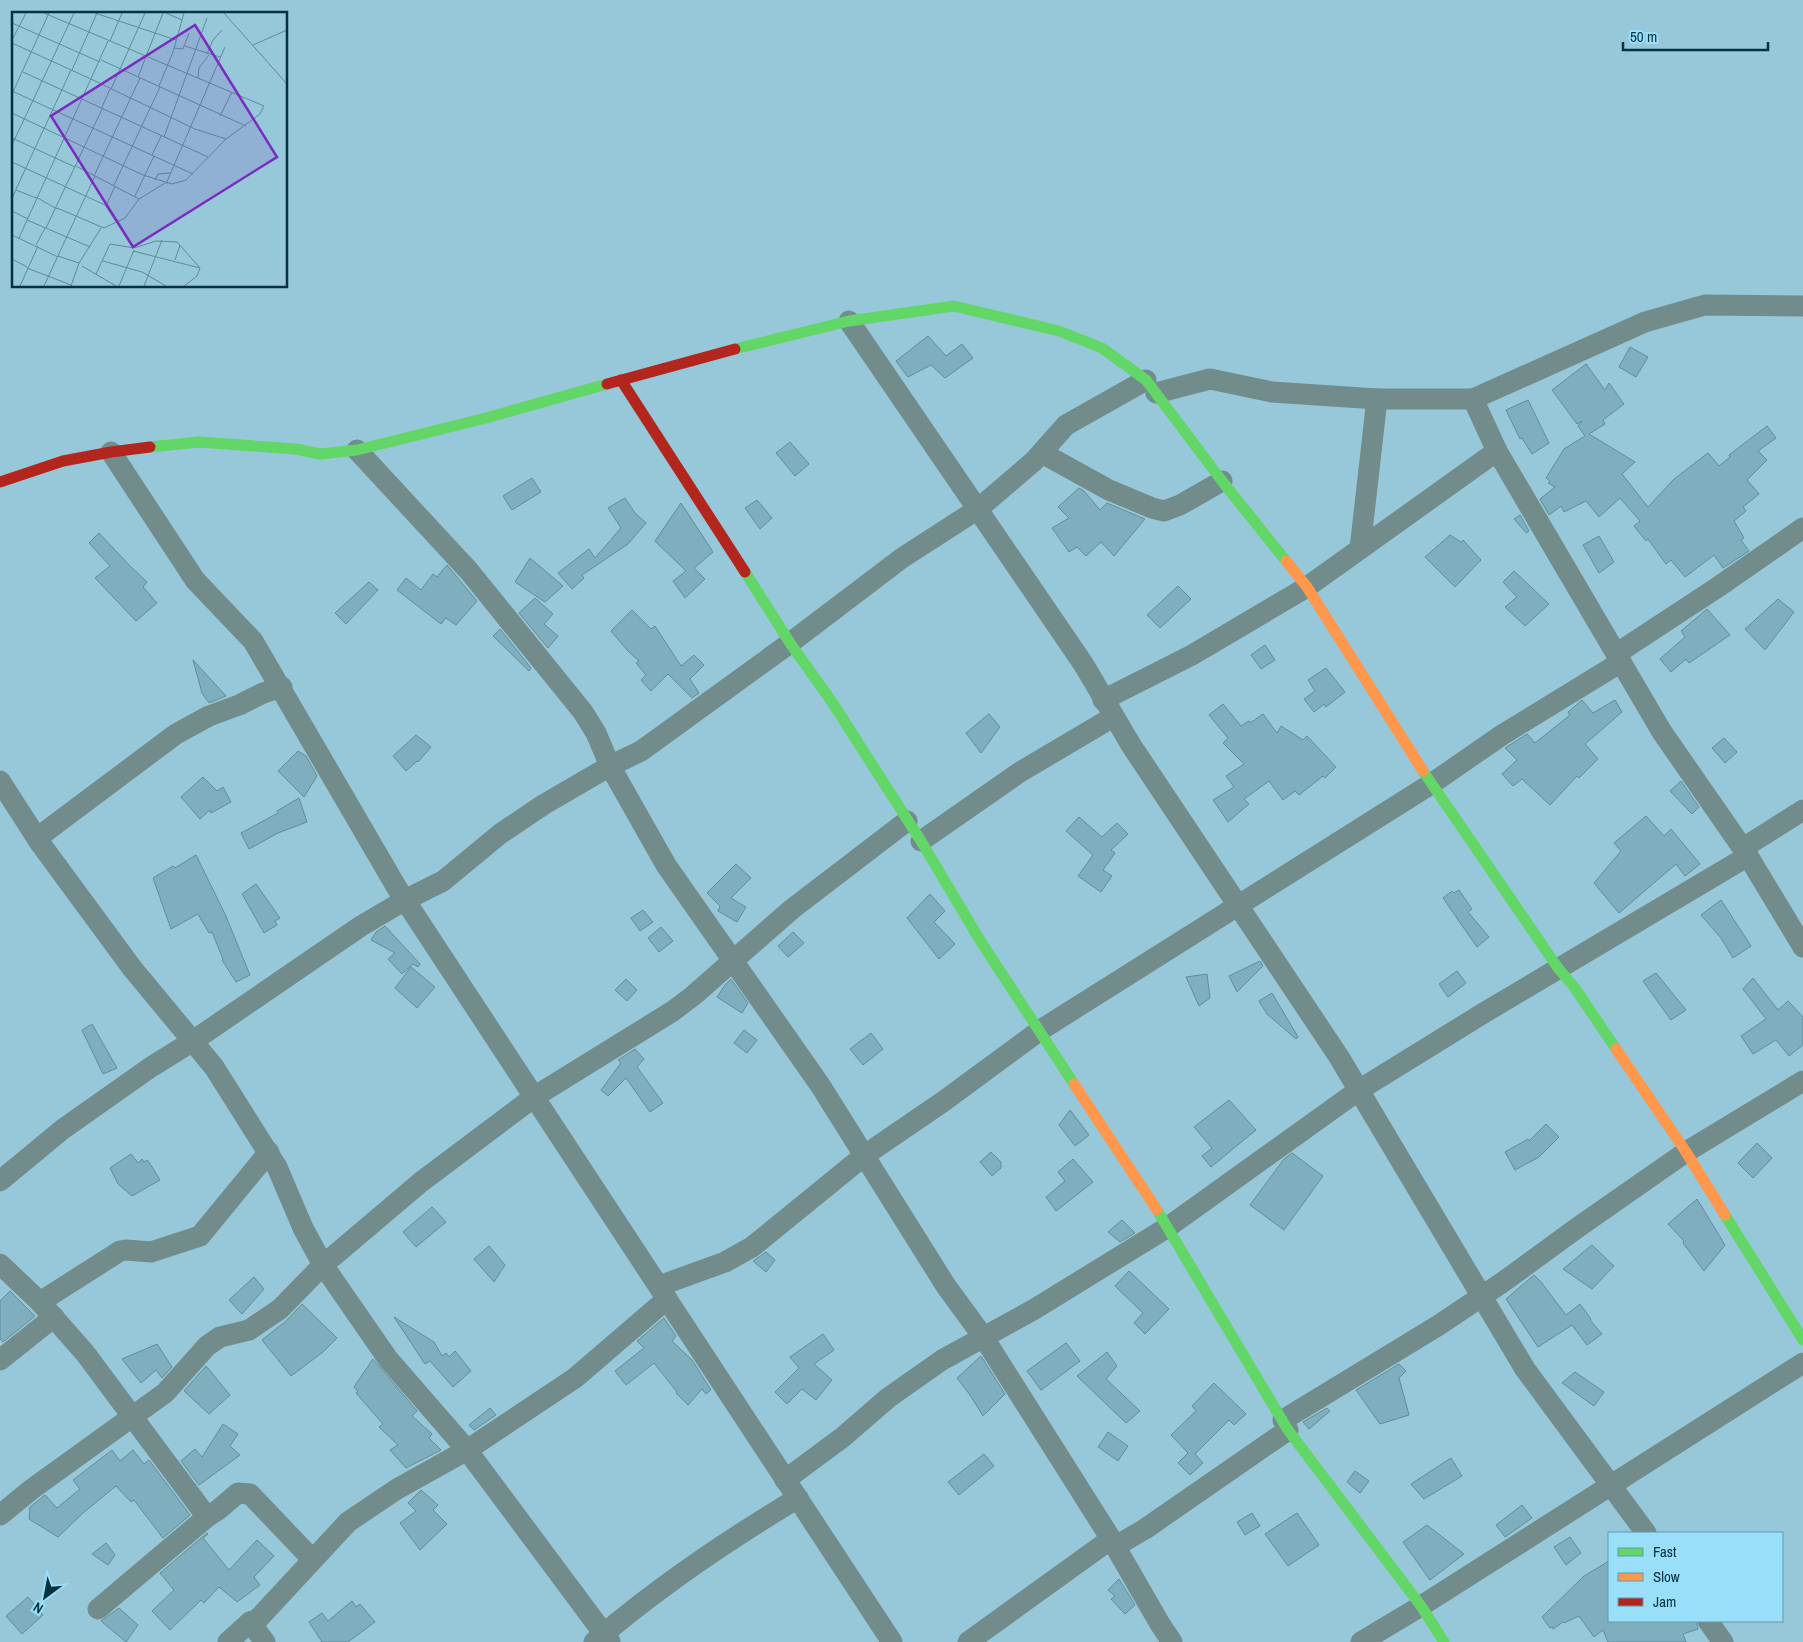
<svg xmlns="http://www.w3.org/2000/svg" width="1803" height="1642" viewBox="0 0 1803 1642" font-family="'Archivo Narrow',sans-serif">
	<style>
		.building { fill: #7fafbf; stroke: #5f8d9a }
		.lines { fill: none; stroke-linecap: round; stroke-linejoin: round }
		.street { stroke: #728b8b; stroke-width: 21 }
		.fast { stroke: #63d668; stroke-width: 11 }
		.slow { stroke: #ff974d; stroke-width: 11 }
		.jam { stroke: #b3261e; stroke-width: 11 }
		.inset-road { fill: none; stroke: #5d8c9b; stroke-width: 1 }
		.view { fill: #7b2cbf; fill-opacity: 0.15; stroke: #7b2cbf; stroke-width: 2.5 }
		.inset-edge { fill: none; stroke: #07313e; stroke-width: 2.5 }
	</style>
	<rect width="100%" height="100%" fill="#96c8d9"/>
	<g class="building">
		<polygon points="928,336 946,356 962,344 973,358 945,378 931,365 908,377 896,361"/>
		<polygon points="1630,347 1648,357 1636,377 1619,367"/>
		<polygon points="1586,364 1605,390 1609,383 1624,404 1603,420 1605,424 1589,434 1635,462 1622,474 1648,507 1674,479 1708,453 1719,466 1730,457 1729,455 1767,426 1776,438 1758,451 1767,460 1747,480 1759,494 1743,507 1746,511 1734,521 1744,538 1741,540 1749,551 1723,568 1714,555 1685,577 1671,560 1666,564 1648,539 1646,541 1634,526 1640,521 1620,498 1599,517 1586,501 1564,512 1561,506 1549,515 1540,499 1555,487 1548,483 1550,481 1546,478 1564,449 1585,436 1578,426 1582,421 1577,424 1552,390"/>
		<polygon points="1528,400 1549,443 1532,454 1522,438 1520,439 1506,410"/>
		<polygon points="790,442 809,464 795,476 776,453"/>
		<polygon points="532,478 541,492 512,510 503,496"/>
		<polygon points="1079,488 1084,491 1100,510 1107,503 1145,519 1114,556 1101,542 1086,556 1077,547 1069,552 1052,528 1069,518 1058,507"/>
		<polygon points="625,498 635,513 646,523 628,544 582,575 584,578 572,589 558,573 589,549 595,558 621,528 608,508"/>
		<polygon points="757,500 772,518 760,529 745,508"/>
		<polygon points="681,503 713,552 694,568 705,579 685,598 673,581 686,571 655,541"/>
		<polygon points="1520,515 1529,531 1526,533 1514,519"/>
		<polygon points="99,533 131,567 147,582 143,587 157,603 136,621 95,578 110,566 89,543"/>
		<polygon points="1450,535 1461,542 1463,540 1481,560 1455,587 1425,557"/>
		<polygon points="1599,536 1614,562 1599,573 1583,545"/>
		<polygon points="530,558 563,586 545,602 515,582"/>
		<polygon points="447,565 477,601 456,625 446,618 441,624 397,590 406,578 421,590 433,574 437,577"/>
		<polygon points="1514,571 1549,604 1525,626 1505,607 1517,597 1503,582"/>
		<polygon points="369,582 378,590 346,624 335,613"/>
		<polygon points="1178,586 1191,599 1160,628 1147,615"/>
		<polygon points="535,598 553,614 544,624 558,636 548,648 519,613"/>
		<polygon points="1778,599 1794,612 1765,650 1745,629"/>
		<polygon points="1707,609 1730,635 1689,663 1686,659 1671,672 1660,659 1685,637 1681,631"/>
		<polygon points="632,610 651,629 655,626 681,666 694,655 704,665 690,679 699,693 692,698 668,674 651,691 641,680 646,675 636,663 639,661 628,651 611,631"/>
		<polygon points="500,629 531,668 529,671 493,636"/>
		<polygon points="1265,645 1275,660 1261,669 1251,655"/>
		<polygon points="193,660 226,696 209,703 202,693"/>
		<polygon points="1326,668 1345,692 1326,707 1324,704 1314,712 1304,699 1315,691 1308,680"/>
		<polygon points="1582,700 1593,713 1615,700 1622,712 1585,744 1598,759 1579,778 1577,776 1550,805 1522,779 1513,786 1502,774 1517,760 1505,748 1527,734 1535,743 1570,715 1568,712"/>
		<polygon points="1223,704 1241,726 1249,721 1250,723 1263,714 1277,733 1281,726 1303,740 1307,736 1336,767 1325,778 1323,776 1299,795 1295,791 1283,800 1269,781 1244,799 1249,804 1228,822 1213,800 1234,787 1226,776 1244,764 1223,743 1228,738 1209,715"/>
		<polygon points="989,714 1000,727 981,753 966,733"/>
		<polygon points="416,735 431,747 418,762 417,761 406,771 393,756"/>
		<polygon points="1724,738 1737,752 1725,763 1712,748"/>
		<polygon points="298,751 306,756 317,776 304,797 278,771"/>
		<polygon points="203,777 217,791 223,787 231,802 211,813 210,810 200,819 181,797"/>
		<polygon points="1681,781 1699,807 1692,814 1670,791"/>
		<polygon points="299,798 307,822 278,833 249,849 241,833 278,813 277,811"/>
		<polygon points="1646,816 1664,836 1671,829 1700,864 1685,876 1676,864 1619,913 1594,883 1621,851 1614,843"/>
		<polygon points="1079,817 1102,837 1117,823 1128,834 1111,850 1115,853 1103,870 1112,876 1101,892 1078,876 1093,855 1066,831"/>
		<polygon points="196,855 225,914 250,975 236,982 222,960 223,959 212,932 209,933 198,914 171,929 153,878 173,866 175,868"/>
		<polygon points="736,864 751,878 731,898 746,907 737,922 718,911 720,906 707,893"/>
		<polygon points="256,884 280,918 275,921 277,925 264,933 242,894"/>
		<polygon points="1459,890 1472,909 1468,912 1489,937 1477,947 1443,898 1452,891 1454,893"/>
		<polygon points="930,894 945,911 934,922 955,944 939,959 907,918"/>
		<polygon points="1721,900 1751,946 1733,958 1721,938 1701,915"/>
		<polygon points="643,910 653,922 640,931 631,918"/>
		<polygon points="385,926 420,964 418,967 413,964 402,974 388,959 395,953 371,940 376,932"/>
		<polygon points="661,927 673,941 659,952 648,938"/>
		<polygon points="793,932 804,943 788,957 778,946"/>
		<polygon points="1260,961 1263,966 1237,992 1229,976"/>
		<polygon points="411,967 435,987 417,1008 395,988"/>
		<polygon points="1457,971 1466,983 1448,997 1439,984"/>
		<polygon points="1656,973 1686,1010 1671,1020 1643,981"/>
		<polygon points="1207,974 1210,998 1199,1006 1186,977"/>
		<polygon points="1753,978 1778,1010 1788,1001 1803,1017 1803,1045 1789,1056 1776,1040 1753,1054 1741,1036 1766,1019 1743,989"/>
		<polygon points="626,979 637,990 627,1001 615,990"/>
		<polygon points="731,979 748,1003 742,1013 717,997 725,985"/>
		<polygon points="1272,993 1298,1037 1296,1039 1267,1014 1259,1001"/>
		<polygon points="92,1024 117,1068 103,1074 82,1030"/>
		<polygon points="744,1030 757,1040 747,1053 734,1043"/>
		<polygon points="871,1033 883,1049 863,1065 850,1049"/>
		<polygon points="635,1049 644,1059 637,1067 663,1103 650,1112 626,1078 608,1096 601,1090 621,1063 618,1060"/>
		<polygon points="1229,1100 1256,1130 1211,1167 1202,1156 1212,1148 1194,1127"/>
		<polygon points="1070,1110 1089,1135 1075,1146 1059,1125"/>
		<polygon points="1546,1124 1559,1137 1539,1157 1515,1170 1505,1152 1528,1139 1529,1141"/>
		<polygon points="1757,1143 1772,1158 1753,1178 1738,1163"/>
		<polygon points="991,1152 1001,1162 1001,1168 992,1176 980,1162"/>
		<polygon points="1292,1153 1323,1176 1284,1230 1250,1205 1284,1159"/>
		<polygon points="131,1154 138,1163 142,1159 144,1162 147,1160 149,1162 160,1180 132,1196 118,1184 110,1168"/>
		<polygon points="1073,1159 1093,1182 1056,1211 1046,1197 1065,1181 1058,1172"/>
		<polygon points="1697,1199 1725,1245 1704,1271 1683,1243 1684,1241 1668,1224"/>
		<polygon points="432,1207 446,1222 416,1247 403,1232"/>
		<polygon points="1122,1220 1135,1233 1120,1242 1108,1232"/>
		<polygon points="1592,1245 1614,1266 1592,1289 1563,1269"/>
		<polygon points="489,1246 505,1265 494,1282 474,1259"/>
		<polygon points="766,1252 775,1260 766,1272 753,1261"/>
		<polygon points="1129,1271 1169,1309 1145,1334 1134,1323 1143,1313 1115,1286"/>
		<polygon points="1534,1275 1541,1282 1566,1315 1580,1304 1591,1319 1590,1320 1602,1334 1587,1345 1572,1325 1538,1347 1506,1299"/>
		<polygon points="254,1277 264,1289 242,1314 229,1300"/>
		<polygon points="10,1291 35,1316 3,1342 0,1339 0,1301"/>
		<polygon points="302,1304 337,1338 323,1352 291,1376 262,1340 286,1321"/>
		<polygon points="394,1317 434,1342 442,1356 446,1353 449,1357 455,1351 471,1371 453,1387 430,1361 425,1364"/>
		<polygon points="664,1318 676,1336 672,1341 692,1360 711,1390 706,1394 702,1389 688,1405 676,1393 677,1392 654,1363 626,1385 615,1371 644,1348 637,1341"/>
		<polygon points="823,1334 834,1350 814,1364 832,1380 816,1400 802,1389 787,1404 775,1392 799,1368 790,1357"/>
		<polygon points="1066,1343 1080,1361 1041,1390 1027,1371"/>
		<polygon points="157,1344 172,1367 162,1378 156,1370 141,1383 122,1359"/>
		<polygon points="1107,1352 1117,1366 1106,1379 1140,1411 1126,1423 1077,1376"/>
		<polygon points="981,1356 1005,1394 983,1416 970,1395 957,1378"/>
		<polygon points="373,1359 417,1411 412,1416 432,1434 429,1438 441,1450 406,1468 390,1450 398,1445 379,1427 383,1424 356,1393 358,1392 354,1387"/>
		<polygon points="1399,1364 1406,1371 1399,1378 1409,1415 1380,1424 1356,1390"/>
		<polygon points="206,1366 230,1395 209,1414 184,1391"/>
		<polygon points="1575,1372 1604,1392 1594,1406 1562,1383"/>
		<polygon points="1214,1383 1246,1414 1234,1425 1229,1420 1195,1454 1203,1463 1190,1475 1178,1463 1188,1453 1171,1435 1196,1411 1192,1406"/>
		<polygon points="490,1408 496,1415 474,1430 469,1425"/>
		<polygon points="1327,1408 1330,1411 1309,1429 1303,1422"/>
		<polygon points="223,1424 238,1434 230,1446 240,1455 199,1485 181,1461 195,1449 202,1457"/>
		<polygon points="1108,1432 1128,1446 1118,1461 1098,1447"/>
		<polygon points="112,1450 120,1461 133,1450 144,1464 149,1460 190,1515 163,1538 134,1500 131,1502 116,1486 83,1513 58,1537 29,1519 30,1507 45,1495 57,1508 80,1489 73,1480"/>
		<polygon points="984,1454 994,1466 959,1495 948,1482"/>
		<polygon points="1451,1458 1462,1476 1424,1499 1411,1484"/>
		<polygon points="1355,1471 1369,1481 1360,1493 1347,1482"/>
		<polygon points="421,1490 438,1505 433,1510 447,1524 420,1550 400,1523 416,1511 408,1503"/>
		<polygon points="1522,1505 1532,1518 1505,1537 1496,1525"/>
		<polygon points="1252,1513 1260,1526 1245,1535 1237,1522"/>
		<polygon points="1297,1513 1319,1545 1288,1566 1265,1534"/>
		<polygon points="1427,1525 1464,1554 1430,1580 1403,1542"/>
		<polygon points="207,1533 208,1534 203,1538 229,1570 257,1540 274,1556 254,1577 260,1585 237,1602 219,1587 204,1603 201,1600 170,1630 152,1611 174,1590 160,1573"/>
		<polygon points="1570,1537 1581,1553 1566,1565 1554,1547"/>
		<polygon points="106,1543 115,1555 108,1565 92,1554"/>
		<polygon points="1609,1561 1609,1621 1696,1621 1698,1629 1683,1634 1686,1642 1608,1642 1603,1630 1594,1637 1579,1616 1564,1623 1563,1622 1553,1629 1552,1627 1550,1628 1542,1617 1584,1576"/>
		<polygon points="1119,1579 1135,1605 1125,1614 1111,1599 1115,1596 1108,1590"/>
		<polygon points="28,1597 43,1615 22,1634 6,1616"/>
		<polygon points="352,1601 356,1607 360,1604 375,1622 348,1642 322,1642 309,1622 322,1613 328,1621"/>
		<polygon points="119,1608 138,1625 126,1642 101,1621"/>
	</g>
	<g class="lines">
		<g class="street">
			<polyline points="849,321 1084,665 1131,745 1339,1057 1525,1369 1646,1533"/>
			<polyline points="1156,393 1210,379 1272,392 1377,399 1473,399 1645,322 1705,305 1803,306"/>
			<polyline points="1473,399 1497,451 1662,732 1748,856 1803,947"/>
			<polyline points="357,450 469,571 583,712 596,733 610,766 666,865 820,1085 946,1286 984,1338 1111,1539 1160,1624 1172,1642"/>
			<polyline points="111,452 195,580 253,641 397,888 892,1642"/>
			<polyline points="1042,453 1109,490 1152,508 1164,511 1180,505 1222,481"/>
			<polyline points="1360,549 1377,399"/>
			<polyline points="1616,654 1718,587 1803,528"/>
			<polyline points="1103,700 1192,655 1307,587 1497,451"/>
			<polyline points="0,781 40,843 132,968 214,1067 277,1167 303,1228 323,1265 388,1359 467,1450 610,1642"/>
			<polyline points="37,838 176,734 209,716 239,705 263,693 282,687"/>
			<polyline points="921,841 1020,772 1113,717"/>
			<polyline points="1743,848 1803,810"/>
			<polyline points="0,1181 63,1129 151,1067 193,1041 361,926 405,900 443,881 500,834 543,805 610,766 641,751 790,643 902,558 978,509 1034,461 1066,425 1146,380"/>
			<polyline points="0,1264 40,1302 85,1353 207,1517"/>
			<polyline points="659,1286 725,1262 752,1247 865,1155 944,1101 1039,1031 1431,784 1502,735 1621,662"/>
			<polyline points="40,1302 120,1251 126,1250 151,1252 200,1236 269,1152"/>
			<polyline points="0,1360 54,1317"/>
			<polyline points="1283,1420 1439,1325 1503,1282 1577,1228 1686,1152 1803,1081"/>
			<polyline points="785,1480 843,1437 888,1398 942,1360 1033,1310 1168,1227 1359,1090 1482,1014 1748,856"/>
			<polyline points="0,1515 32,1489 165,1393 207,1346 220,1337 249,1330 280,1309 323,1265 421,1182 534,1097 673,1011 694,995 792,909 907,821"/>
			<polyline points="1116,1546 1145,1529 1288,1430"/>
			<polyline points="98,1609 207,1517 218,1510 238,1493 250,1494 312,1559"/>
			<polyline points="1708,1621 1723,1642"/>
			<polyline points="250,1622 265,1642"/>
			<polyline points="228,1642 250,1622 258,1619 348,1522 397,1489 467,1450 575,1378 667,1299"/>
			<path d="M594,1642C658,1587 726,1541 798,1498"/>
			<polyline points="968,1642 1111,1539"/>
			<polyline points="1361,1642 1421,1606 1803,1363"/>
		</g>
		<g class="fast">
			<polyline points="735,349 849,321 954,306 1059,331 1102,348 1146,380 1222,481 1286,561"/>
			<polyline points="150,447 199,442 296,449 320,454 357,450 486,418 607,384"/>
			<polyline points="745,572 790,643 832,702 921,841 981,942 1074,1084"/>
			<polyline points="1423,771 1558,968 1575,988 1616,1049"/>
			<polyline points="1157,1210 1288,1430 1421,1606 1444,1642"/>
			<polyline points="1725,1215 1803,1340"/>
		</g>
		<g class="slow">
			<polyline points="1286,561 1307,587 1423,771"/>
			<polyline points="1616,1049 1686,1152 1725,1215"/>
			<polyline points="1074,1084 1157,1210"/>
		</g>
		<g class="jam">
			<polyline points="621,380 745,572"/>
			<polyline points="607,384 735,349"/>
			<polyline points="0,482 63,461 111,452 150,447"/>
		</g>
	</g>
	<g transform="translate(12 12)">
		<rect width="275" height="275" fill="#96c8d9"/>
		<path class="inset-road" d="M83,1L164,28M154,1L170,8M212,1L275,72M0,11L88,50M0,28L14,1M98,29L110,1M0,31L81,68M241,33L275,18M173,34L208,45M162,36L171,37L177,21M195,42L201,28L210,18M89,48L234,114M60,58L85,1M11,60L196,145M126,65L151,1M186,66L187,56L197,43M81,68L183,117L214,127M147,74L161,40L172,1M99,77L133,1M0,79L181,162M0,82L37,1M90,95L98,77M0,101L131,163L160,172L174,168L214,127L248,102L252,94L32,1M208,104L220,80M152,125L195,6M0,126L63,155M0,133L62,1M140,143L149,124M0,150L93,193L105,211M64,154L127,187M82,164L128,66M143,168L146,162L159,161M154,172L213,35M102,173L148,75M4,178L24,186M123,184L142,144M24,185L45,197M0,186L59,58M94,194L103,174M45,196L92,216L113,206L127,187L153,171M0,199L16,207M15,208L78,235M34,216L91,95M0,223L46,245M7,226L96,29M24,233L33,216M121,239L188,256M46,244L67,251M0,247L15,255M163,248L168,233M91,249L130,260L154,274M70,254L104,274M15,256L59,273M84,262L98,232L122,236L144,229L165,230L188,256M8,274L26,234M32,274L83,164M59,274L67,251L89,216M107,274L122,238M132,274L150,228M172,274L185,264L188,256"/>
		<path class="view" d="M183,13L265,145L121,235L39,104Z"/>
		<rect width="275" height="275" class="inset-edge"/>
	</g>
	<rect x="1608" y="1532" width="175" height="90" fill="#99dffa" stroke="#5f99af"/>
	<rect x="1618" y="1548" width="25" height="8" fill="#63d668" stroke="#5f99af"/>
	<text x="1653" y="1557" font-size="15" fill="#07313e">Fast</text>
	<rect x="1618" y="1573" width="25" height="8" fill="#ff974d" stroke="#5f99af"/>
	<text x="1653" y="1582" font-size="15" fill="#07313e">Slow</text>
	<rect x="1618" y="1598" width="25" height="8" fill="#b3261e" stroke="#5f99af"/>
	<text x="1653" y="1607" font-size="15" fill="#07313e">Jam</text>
	<g transform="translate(45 1597) rotate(212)" stroke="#99dffa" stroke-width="4" paint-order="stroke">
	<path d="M0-4L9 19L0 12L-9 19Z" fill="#07313e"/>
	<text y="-8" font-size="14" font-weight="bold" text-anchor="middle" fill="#07313e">N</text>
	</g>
	<path d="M1623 42v8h145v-8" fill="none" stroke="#07313e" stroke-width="2.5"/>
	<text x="1630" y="42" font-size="15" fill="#07313e" stroke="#99dffa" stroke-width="4" paint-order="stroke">50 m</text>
</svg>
